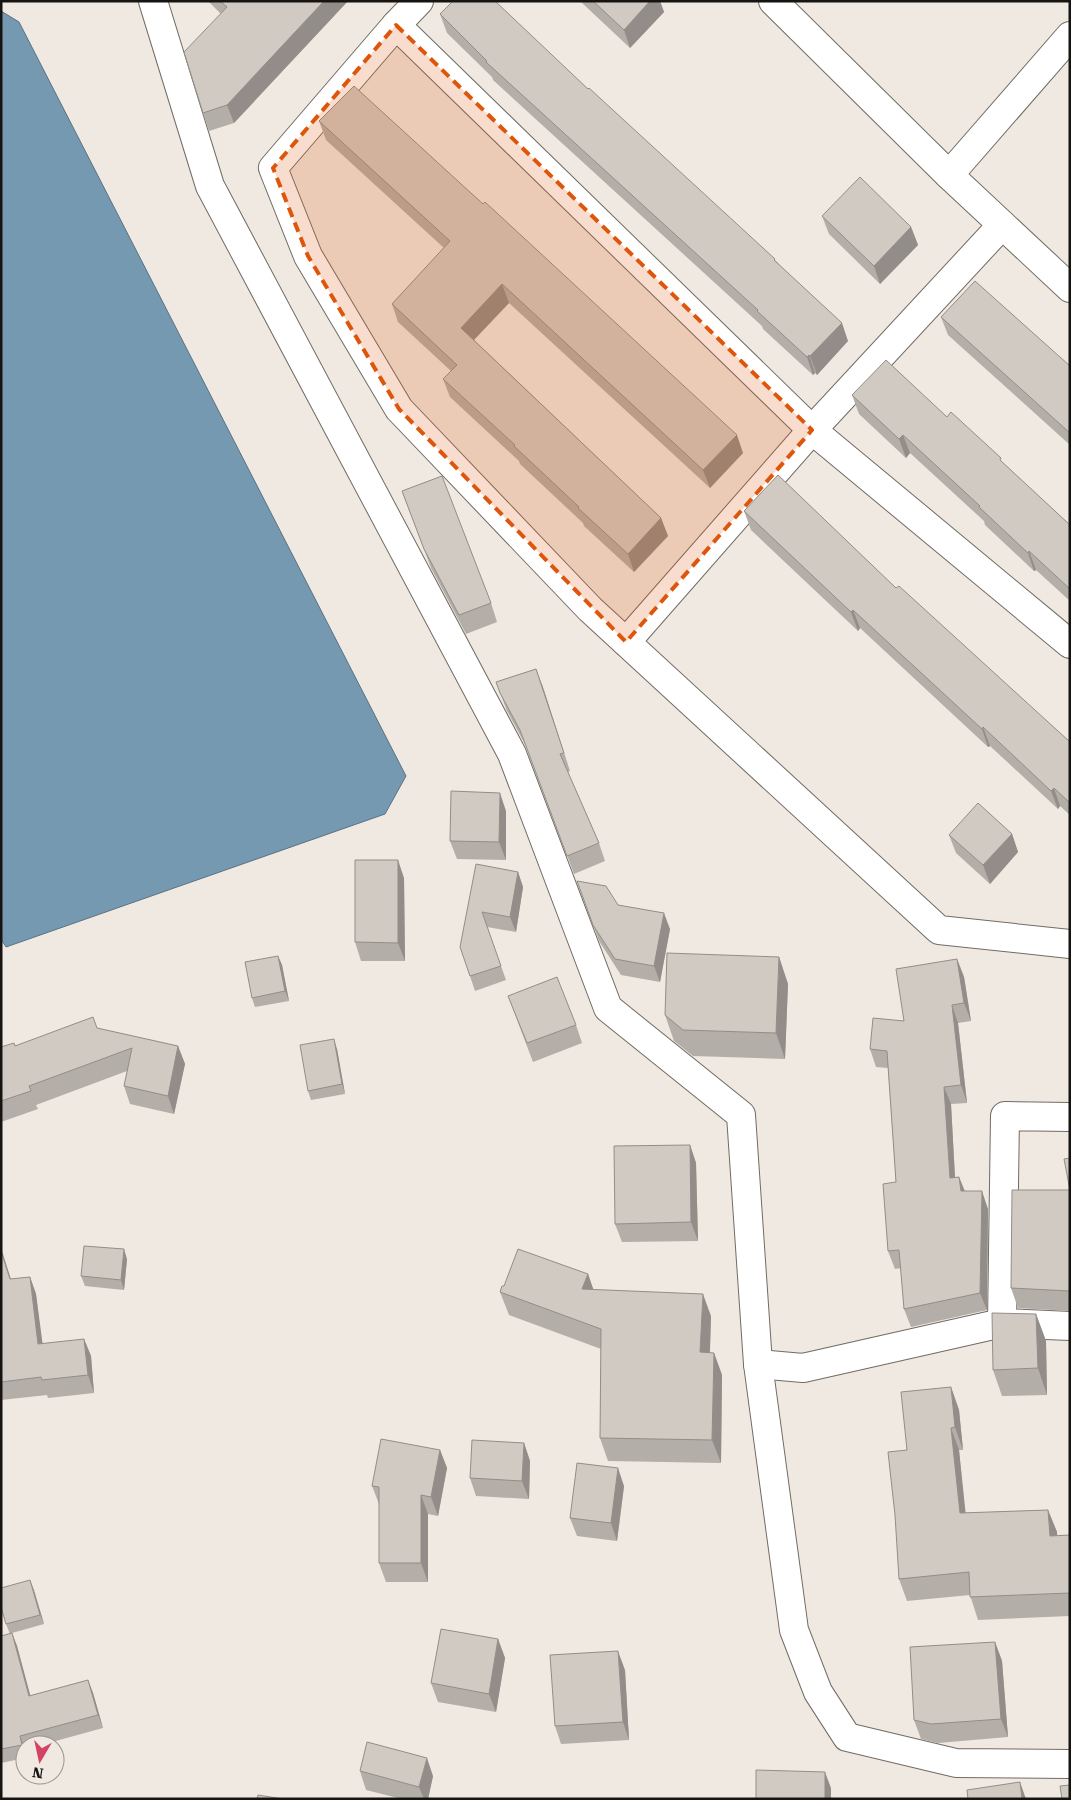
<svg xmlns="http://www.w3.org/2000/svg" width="1071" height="1800" viewBox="0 0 1071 1800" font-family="'Roboto Serif',serif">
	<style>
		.water { fill: #7699b2; stroke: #597182 }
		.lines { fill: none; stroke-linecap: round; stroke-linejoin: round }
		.minor-casing { stroke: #716b64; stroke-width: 30 }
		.minor { stroke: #fff; stroke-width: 28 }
		.wall { fill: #b3aea7 }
		.shaded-wall { fill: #928d88 }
		.building { fill: #d0cac2; stroke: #928d88 }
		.marked { fill: #de560c; fill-opacity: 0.2; stroke: #de560c; stroke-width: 4; stroke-dasharray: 10 6; stroke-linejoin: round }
	</style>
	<rect width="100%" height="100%" fill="#f0e9e1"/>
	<polygon class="water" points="1,11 19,22 406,776 385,814 6,947 1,939"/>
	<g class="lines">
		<defs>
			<g id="minor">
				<polyline points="153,1 210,186 512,754 608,1008 741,1115 758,1364 794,1630 818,1692 847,1737 956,1763 1070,1764"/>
				<polyline points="419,1 396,25 812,430 1070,644"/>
				<polyline points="773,1 949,175 1070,288"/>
				<polyline points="396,25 273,168 308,256 399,409 590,609 939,930 1070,944"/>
				<polyline points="949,175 1070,36"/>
				<polyline points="626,642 812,430 1002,225"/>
				<polyline points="1002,1323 1005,1116 1070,1117"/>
				<polyline points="758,1364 803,1368 1002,1323 1070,1326"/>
			</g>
		</defs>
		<use href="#minor" class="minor-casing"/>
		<use href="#minor" class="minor"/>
	</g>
	<g class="wall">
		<polygon points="208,1 348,1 234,123 209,131 203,113 221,14"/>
		<polygon points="580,1 660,1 664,12 630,48"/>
		<polygon points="440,14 588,89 777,262 848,341 817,375 815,373 813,375 763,329 762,326 493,80 492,77 447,33"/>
		<polygon points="319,121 743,453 710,488 509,303 474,340 661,518 668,536 634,572 584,526 583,523 520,464 519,461 450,397 443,379 451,371 398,322 392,304 444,248 326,140"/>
		<polygon points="822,216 911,227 918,245 880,284 829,234"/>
		<polygon points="941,317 1070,366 1070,445 948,335"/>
		<polygon points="852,395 947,417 1003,463 1070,525 1070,601 1036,570 1034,571 985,525 984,521 910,453 906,458 859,414"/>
		<polygon points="402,491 491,603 497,622 466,634 431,568"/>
		<polygon points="744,511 896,588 1070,742 1070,815 1060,806 1058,809 990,746 988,747 860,628 858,631 751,530"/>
		<polygon points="536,669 570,771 568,772 599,843 605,861 574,874 527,748 507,711 496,682"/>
		<polygon points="506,811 506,860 457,859 450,841"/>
		<polygon points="1012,834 1018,852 990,884 956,853 949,835"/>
		<polygon points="476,864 518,872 523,887 516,932 487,927 506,980 475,991 470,976"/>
		<polygon points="404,878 405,961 361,961 355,942"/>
		<polygon points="577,881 618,905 670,929 660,982 621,975 599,941"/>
		<polygon points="278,956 282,965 289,1001 255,1007 252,998"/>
		<polygon points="779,957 788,984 785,1059 693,1056 674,1041 665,1015"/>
		<polygon points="957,959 964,977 971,1021 958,1023 967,1103 951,1104 955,1178 959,1177 965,1191 988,1209 987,1310 911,1327 904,1309 901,1268 895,1269 888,1251 896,1182 888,1068 876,1067 870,1049 904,1021"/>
		<polygon points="508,996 576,1025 582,1043 533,1062"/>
		<polygon points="97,1028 178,1046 185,1064 174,1114 130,1104 124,1086 127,1071 36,1105 38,1109 1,1122 1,1047 15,1046"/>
		<polygon points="337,1049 345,1094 311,1100 308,1091"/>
		<polygon points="690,1145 696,1163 698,1241 622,1242 615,1224"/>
		<polygon points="1070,1190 1070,1311 1018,1308 1011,1288"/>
		<polygon points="1,1248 11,1279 30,1277 36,1294 42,1344 84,1339 91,1356 94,1393 48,1398 47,1395 1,1400"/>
		<polygon points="127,1259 124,1290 85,1286 81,1276"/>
		<polygon points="588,1274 593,1289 711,1316 710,1353 714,1353 722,1375 721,1463 608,1461 600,1438 601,1349 509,1315 500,1292 504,1286"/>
		<polygon points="1036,1314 1046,1341 1047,1395 1002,1396 993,1370"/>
		<polygon points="951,1387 959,1410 963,1450 959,1450 965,1513 1048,1510 1057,1532 1057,1536 1070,1535 1070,1616 978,1620 970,1595 907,1601 899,1579 907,1450"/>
		<polygon points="524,1443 530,1461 529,1499 476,1496 470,1478"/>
		<polygon points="440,1450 447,1468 438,1516 428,1514 428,1582 386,1582 379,1563 379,1504 372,1486"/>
		<polygon points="624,1486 617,1541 577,1536 570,1518"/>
		<polygon points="30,1580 44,1624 12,1633 17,1646 30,1696 88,1680 93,1693 103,1728 41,1745 25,1745 25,1758 1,1763 1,1636 10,1634 6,1624"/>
		<polygon points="498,1639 505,1658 496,1712 438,1702 431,1683"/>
		<polygon points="995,1642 1002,1661 1008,1737 938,1743 921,1739 914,1720"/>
		<polygon points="625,1670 629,1740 561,1744 555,1726"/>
		<polygon points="360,1771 433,1776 428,1799 402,1799 366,1790"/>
	</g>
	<g class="shaded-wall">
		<polygon points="324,1 348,1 234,123 227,105"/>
		<polygon points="650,1 660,1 664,12 630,48 624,30"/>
		<polygon points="911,227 918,245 880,284 874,266"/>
		<polygon points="502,284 509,303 468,346 461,328"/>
		<polygon points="842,323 848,341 817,375 810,356"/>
		<polygon points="809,355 815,373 813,375 807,357"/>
		<polygon points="737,435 743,453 710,488 703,470"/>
		<polygon points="903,435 910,453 906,458 899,439"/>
		<polygon points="661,518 668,536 634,572 628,554"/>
		<polygon points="1029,551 1036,570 1034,571 1028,553"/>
		<polygon points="853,610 860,628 858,631 851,612"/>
		<polygon points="536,669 543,687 570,771"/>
		<polygon points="983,727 990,746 988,747 982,729"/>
		<polygon points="1054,788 1060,806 1058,809 1051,791"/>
		<polygon points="500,793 506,811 506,860 499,842"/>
		<polygon points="1012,834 1018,852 990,884 983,865"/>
		<polygon points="398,860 404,878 405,961 398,943"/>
		<polygon points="518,872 523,887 516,932 510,917"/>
		<polygon points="664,913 670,929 660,982 654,966"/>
		<polygon points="278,956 282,965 289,1001 285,991"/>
		<polygon points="779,957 788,984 785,1059 776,1033"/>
		<polygon points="957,959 964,977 971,1021 964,1003"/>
		<polygon points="952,1005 958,1023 967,1103 961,1085"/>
		<polygon points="334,1039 337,1049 345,1094 342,1084"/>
		<polygon points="178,1046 185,1064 174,1114 168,1096"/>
		<polygon points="944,1087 951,1104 956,1196 950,1178"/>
		<polygon points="690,1145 696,1163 698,1241 691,1222"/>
		<polygon points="959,1177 966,1195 961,1191"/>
		<polygon points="982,1191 988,1209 987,1310 980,1293"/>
		<polygon points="1,1248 16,1297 1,1251"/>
		<polygon points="124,1249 127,1259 124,1290 121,1280"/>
		<polygon points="588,1274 596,1297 582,1289"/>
		<polygon points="30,1277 36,1294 45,1362 38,1344"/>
		<polygon points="703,1294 711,1316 709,1375 700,1352"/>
		<polygon points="1036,1314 1046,1341 1047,1395 1038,1368"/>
		<polygon points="84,1339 91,1356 94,1393 88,1375"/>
		<polygon points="714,1353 722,1375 721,1463 712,1440"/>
		<polygon points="951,1387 959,1410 963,1450 955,1427"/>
		<polygon points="951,1428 959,1450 968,1536 960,1513"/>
		<polygon points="524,1443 530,1461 529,1499 522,1481"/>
		<polygon points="440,1450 447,1468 438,1516 431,1497"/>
		<polygon points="618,1468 624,1486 617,1541 611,1523"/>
		<polygon points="421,1495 428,1514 428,1582 421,1563"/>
		<polygon points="1048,1510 1057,1532 1058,1559 1050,1536"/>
		<polygon points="30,1580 34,1590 44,1624 40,1615"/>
		<polygon points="12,1633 17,1646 34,1709 29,1696"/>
		<polygon points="498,1639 505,1658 496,1712 489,1694"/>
		<polygon points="995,1642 1002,1661 1008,1737 1001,1719"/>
		<polygon points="618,1651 625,1670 629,1740 623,1722"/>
		<polygon points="88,1680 93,1693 103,1728 98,1715"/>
		<polygon points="20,1736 25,1749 25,1754 22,1745"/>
		<polygon points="427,1758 433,1776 428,1799 424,1799 419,1787"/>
		<polygon points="825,1772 831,1788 831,1799 825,1799"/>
		<polygon points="1020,1782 1026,1799 1022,1799"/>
	</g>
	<g class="building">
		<polygon points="220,1 324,1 227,105 203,113 184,52 227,7"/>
		<polygon points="453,1 495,1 588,89 589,88 775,259 774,260 842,323 810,356 809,355 807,357 757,311 758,310 486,62 487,61 440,14"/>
		<polygon points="593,1 650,1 624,30"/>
		<polygon points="354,86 483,204 485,202 737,435 703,470 502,284 461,328 661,518 628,554 578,508 579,507 514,446 515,445 443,379 457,365 392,304 450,241 319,121"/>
		<polygon points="860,177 911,227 874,266 822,216"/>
		<polygon points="975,281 1070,366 1070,433 941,317"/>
		<polygon points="886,360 947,417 951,412 1001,458 1000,460 1070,525 1070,589 1029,551 1028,553 979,507 980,506 903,435 899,439 852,395"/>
		<polygon points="778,475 896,588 899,586 1070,742 1070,803 1054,788 1051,791 983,727 982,729 853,610 851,612 744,511"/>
		<polygon points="442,476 491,603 459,615 424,549 402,491"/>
		<polygon points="536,669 564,753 560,754 599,843 567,856 520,730 500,693 496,682"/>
		<polygon points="451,791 500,793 499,842 450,841"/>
		<polygon points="978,803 1012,834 983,865 949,835"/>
		<polygon points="355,860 398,860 398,943 355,942"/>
		<polygon points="476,864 518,872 510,917 482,912 501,966 470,976 460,947"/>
		<polygon points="577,881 606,886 618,905 664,913 654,966 615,959 593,925"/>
		<polygon points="667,953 779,957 776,1033 683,1030 665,1015"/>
		<polygon points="278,956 285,991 252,998 245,962"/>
		<polygon points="957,959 964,1003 952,1005 961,1085 944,1087 950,1178 959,1177 961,1191 982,1191 980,1293 904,1309 899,1250 888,1251 883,1184 896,1182 887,1051 870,1049 873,1018 904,1021 896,969"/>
		<polygon points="557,977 576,1025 527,1043 508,996"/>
		<polygon points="93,1017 97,1028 178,1046 168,1096 124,1086 132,1048 29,1086 31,1091 1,1101 1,1047 14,1043 15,1046"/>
		<polygon points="334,1039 342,1084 308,1091 300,1045"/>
		<polygon points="690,1145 691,1222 615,1224 614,1146"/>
		<polygon points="1070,1158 1070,1190 1064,1159"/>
		<polygon points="1012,1190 1070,1190 1070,1291 1011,1288"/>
		<polygon points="84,1246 124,1249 121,1280 81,1276"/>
		<polygon points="518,1249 588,1274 582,1289 703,1294 700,1352 714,1353 712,1440 600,1438 601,1329 500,1292 502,1286 504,1286"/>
		<polygon points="1,1251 10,1279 30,1277 38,1344 84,1339 88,1375 42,1380 41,1377 1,1382"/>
		<polygon points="992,1313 1036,1314 1038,1368 993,1370"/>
		<polygon points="951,1387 955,1427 951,1428 960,1513 1048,1510 1050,1536 1070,1535 1070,1593 970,1597 969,1572 899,1579 895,1515 888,1452 907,1450 901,1392"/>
		<polygon points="381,1439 440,1450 431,1497 421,1495 421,1563 379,1563 379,1487 372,1486"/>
		<polygon points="472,1440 524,1443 522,1481 470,1478"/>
		<polygon points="577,1463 618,1468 611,1523 570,1518"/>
		<polygon points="30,1580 40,1615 6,1624 1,1607 1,1588"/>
		<polygon points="441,1629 498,1639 489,1694 431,1683"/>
		<polygon points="12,1633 29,1696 88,1680 98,1715 20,1736 22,1745 1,1749 1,1636"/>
		<polygon points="995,1642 1001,1719 931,1724 914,1720 910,1647"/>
		<polygon points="618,1651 623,1722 555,1726 550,1655"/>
		<polygon points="367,1742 427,1758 419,1787 360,1771"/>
		<polygon points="756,1770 825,1772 825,1799 756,1799"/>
		<polygon points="1020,1782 1022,1799 968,1799 967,1790"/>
		<polygon points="1070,1785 1070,1799 1062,1799 1060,1786"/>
		<polygon points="258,1795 283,1799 257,1799"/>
	</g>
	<path class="marked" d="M396,25L812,430L626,642L399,409L308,256L273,168Z"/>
	<rect width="1071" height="1800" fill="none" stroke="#161411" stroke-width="5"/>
	<g transform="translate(40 1760) rotate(189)"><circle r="24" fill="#f0e9e1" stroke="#99948e"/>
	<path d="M0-4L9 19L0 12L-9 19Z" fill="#d24364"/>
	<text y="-8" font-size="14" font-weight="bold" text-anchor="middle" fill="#161411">N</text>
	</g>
</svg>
